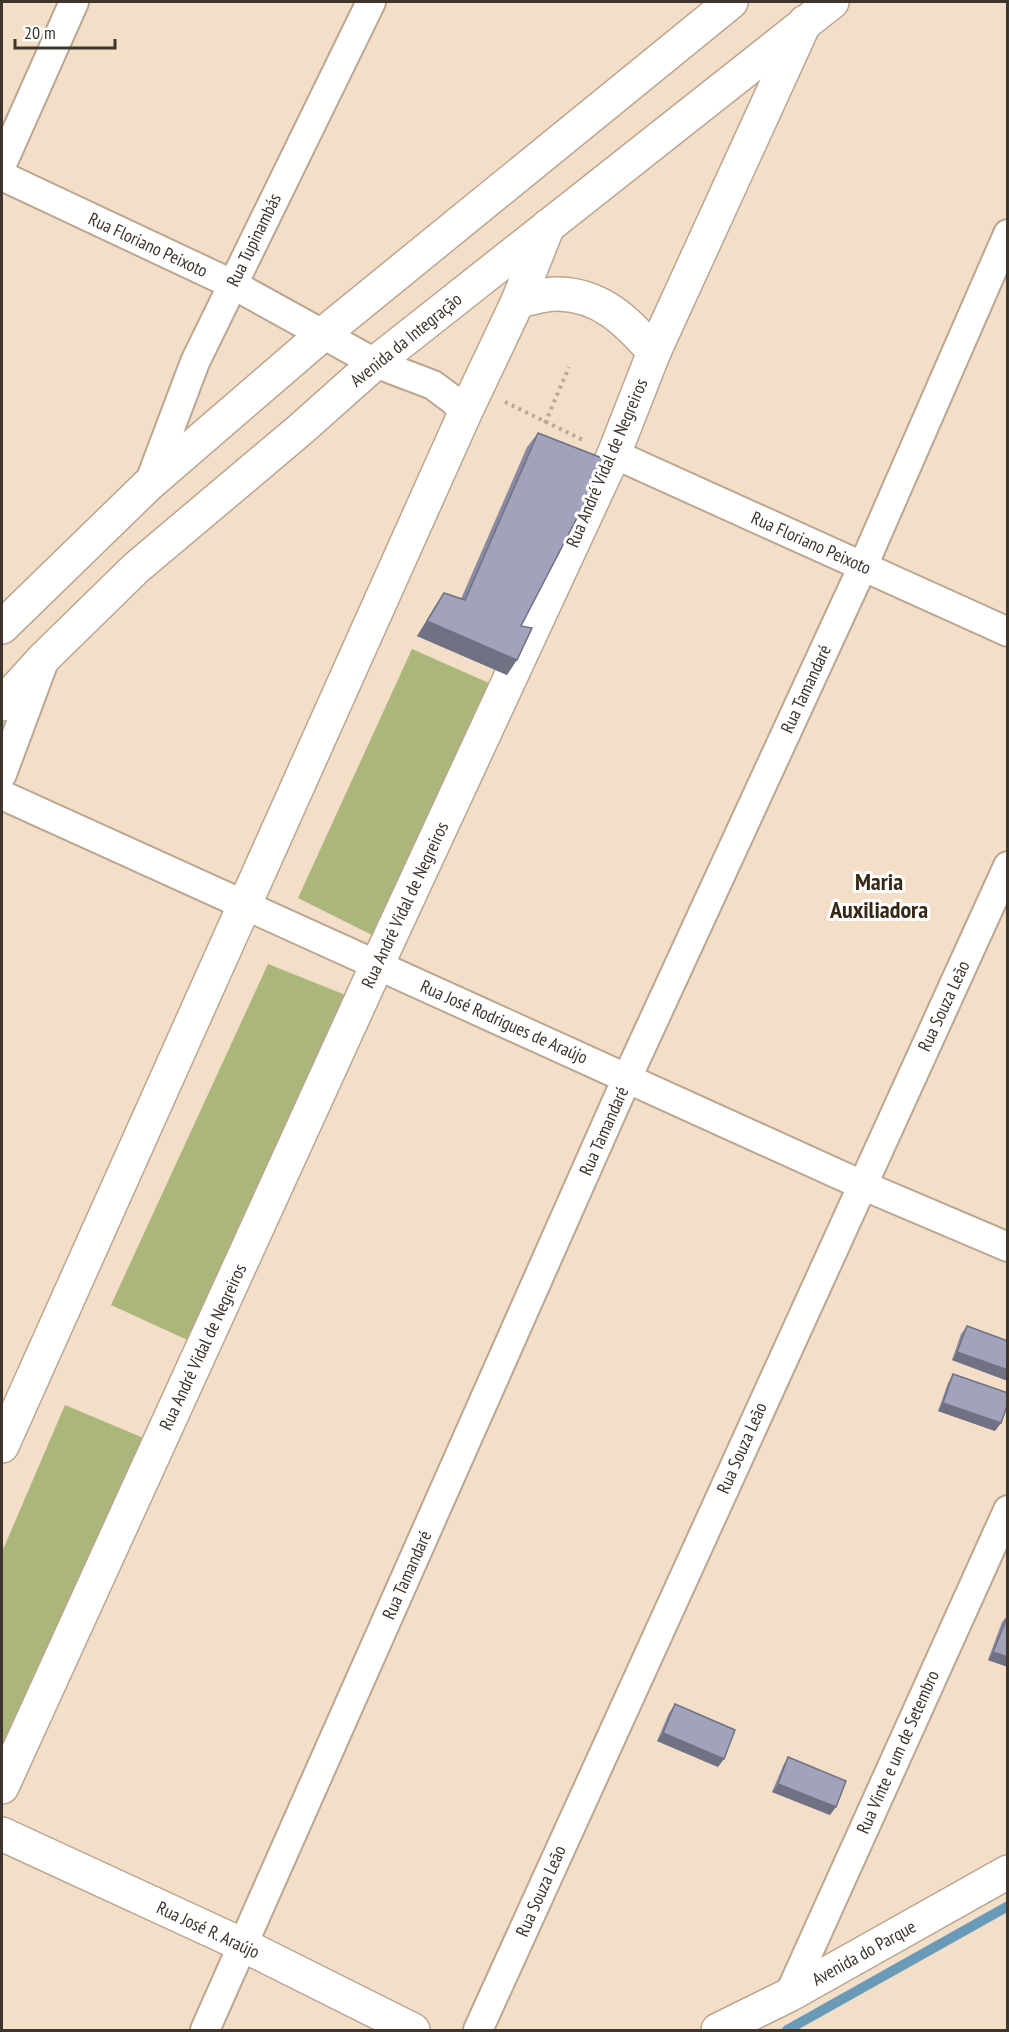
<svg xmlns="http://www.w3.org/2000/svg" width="1009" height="2032" viewBox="0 0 1009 2032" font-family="'PT Sans Narrow',sans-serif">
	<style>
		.green { fill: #abb67a }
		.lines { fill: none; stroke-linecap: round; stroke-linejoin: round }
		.stream { stroke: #699bb9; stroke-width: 10 }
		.street-casing { stroke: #baa691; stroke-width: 32 }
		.secondary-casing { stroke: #baa691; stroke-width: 36 }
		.primary-casing { stroke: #baa691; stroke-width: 36 }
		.path { stroke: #baa997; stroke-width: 4; stroke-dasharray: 3 4.5; stroke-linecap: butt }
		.street { stroke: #fff; stroke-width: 28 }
		.secondary { stroke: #fff; stroke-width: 33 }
		.primary { stroke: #fff; stroke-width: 33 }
		.wall { fill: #8a8ba2 }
		.shaded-wall { fill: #717184 }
		.building { fill: #a1a2bc; stroke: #717184; stroke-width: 1.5 }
		.labels { text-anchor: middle; stroke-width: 6; stroke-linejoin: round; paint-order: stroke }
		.street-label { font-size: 18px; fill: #3d342c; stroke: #fff }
		.district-label { font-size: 24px; font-weight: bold; fill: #372715; stroke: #fff }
	</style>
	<rect width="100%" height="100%" fill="#f3dec8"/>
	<g class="green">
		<polygon points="412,649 498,687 388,943 298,898"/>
		<polygon points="268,964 353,998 205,1348 111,1305"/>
		<polygon points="65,1405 160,1445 2,1792 2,1552"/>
	</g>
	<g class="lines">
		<polyline class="stream" points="787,2030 1008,1906"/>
		<defs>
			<g id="street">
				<polyline points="2,164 74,2"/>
				<polyline points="2,176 232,284 375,363 433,385 453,400 465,413"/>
				<polyline points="614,454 1008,632"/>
				<polyline points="149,484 195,362 371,2"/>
				<polyline points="2,774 44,661"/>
				<polyline points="2,795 862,1185 1008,1247"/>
				<polyline points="789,1995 1008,1510"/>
				<polyline points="205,2030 627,1078 863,566 1008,234"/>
				<polyline points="478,2030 1008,866"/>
			</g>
			<g id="secondary">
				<path d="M518,301C530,299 546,293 559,294C601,295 628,322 654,352"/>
				<polyline points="2,1446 465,413 518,301 548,226"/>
				<polyline points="2,1787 377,965 614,454 654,352 805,22"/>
				<polyline points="2,1834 243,1945 413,2030"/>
				<polyline points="718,2030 789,1995 1008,1872"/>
			</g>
			<g id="primary">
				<polyline points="2,627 149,484 323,334 731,2"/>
				<polyline points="2,704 45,657 136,568 301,429 375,363 832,2"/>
			</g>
		</defs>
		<use href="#street" class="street-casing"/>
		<use href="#secondary" class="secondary-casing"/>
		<use href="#primary" class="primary-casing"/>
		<g class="path">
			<polyline points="505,402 585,441"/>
			<polyline points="545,423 569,367"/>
		</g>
		<use href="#street" class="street"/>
		<use href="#secondary" class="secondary"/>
		<use href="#primary" class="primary"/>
	</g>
	<g class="wall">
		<polygon points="538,433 521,626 507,675 417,636 434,608 444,593 461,599 527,447"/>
		<polygon points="967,1326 1008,1341 1008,1381 952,1360 961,1334"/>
		<polygon points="953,1374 995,1431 938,1411 948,1383"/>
		<polygon points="1008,1615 1008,1667 988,1660 1002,1622"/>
		<polygon points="675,1704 718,1767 657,1741 669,1713"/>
		<polygon points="788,1757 830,1815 772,1792 783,1766"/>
	</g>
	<g class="shaded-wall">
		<polygon points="427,621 517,660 507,675 417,636"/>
		<polygon points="957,1352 1008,1370 1008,1381 952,1360"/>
		<polygon points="943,1403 1001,1423 995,1431 938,1411"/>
		<polygon points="993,1652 1008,1657 1008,1667 988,1660"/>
		<polygon points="663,1733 724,1759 718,1767 657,1741"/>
		<polygon points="778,1784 836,1807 830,1815 772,1792"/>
	</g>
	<g class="building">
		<polygon points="538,433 607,460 521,626 532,628 517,660 427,621 444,593 465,600"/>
		<polygon points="967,1326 1008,1341 1008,1370 957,1352"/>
		<polygon points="953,1374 1008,1393 1008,1403 1001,1423 943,1403"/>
		<polygon points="1008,1615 1008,1657 993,1652"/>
		<polygon points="675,1704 735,1730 724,1759 663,1733"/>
		<polygon points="788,1757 846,1781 836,1807 778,1784"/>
	</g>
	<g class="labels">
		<g class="street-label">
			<text transform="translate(254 240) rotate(-64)" y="6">Rua Tupinambás</text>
			<text transform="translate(148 245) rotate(25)" y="6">Rua Floriano Peixoto</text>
			<text transform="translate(406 340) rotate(-39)" y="6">Avenida da Integração</text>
			<text transform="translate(607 463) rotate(-67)" y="6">Rua André Vidal de Negreiros</text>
			<text transform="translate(811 543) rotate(24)" y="6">Rua Floriano Peixoto</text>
			<text transform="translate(806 689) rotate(-65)" y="6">Rua Tamandaré</text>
			<text transform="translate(405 905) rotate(-65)" y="6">Rua André Vidal de Negreiros</text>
			<text transform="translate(944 1006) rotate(-65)" y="6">Rua Souza Leão</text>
			<text transform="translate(504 1022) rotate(24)" y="6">Rua José Rodrigues de Araújo</text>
			<text transform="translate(604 1131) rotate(-66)" y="6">Rua Tamandaré</text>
			<text transform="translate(203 1347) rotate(-65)" y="6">Rua André Vidal de Negreiros</text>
			<text transform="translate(742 1448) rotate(-66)" y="6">Rua Souza Leão</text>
			<text transform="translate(407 1575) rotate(-66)" y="6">Rua Tamandaré</text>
			<text transform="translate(898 1752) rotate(-66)" y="6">Rua Vinte e um de Setembro</text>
			<text transform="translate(541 1891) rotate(-66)" y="6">Rua Souza Leão</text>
			<text transform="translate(208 1930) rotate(25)" y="6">Rua José R. Araújo</text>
			<text transform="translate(864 1953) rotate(-29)" y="6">Avenida do Parque</text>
		</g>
		<g class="district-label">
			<text x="879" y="890">Maria<tspan x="879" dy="28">Auxiliadora</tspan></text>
		</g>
	</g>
	<rect width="1009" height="2032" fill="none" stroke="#3d342c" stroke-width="6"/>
	<path d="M15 39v9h100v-9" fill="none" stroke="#3d342c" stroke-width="3"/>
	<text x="24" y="39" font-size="18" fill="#3d342c" stroke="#ffffff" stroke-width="4.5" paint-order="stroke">20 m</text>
</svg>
